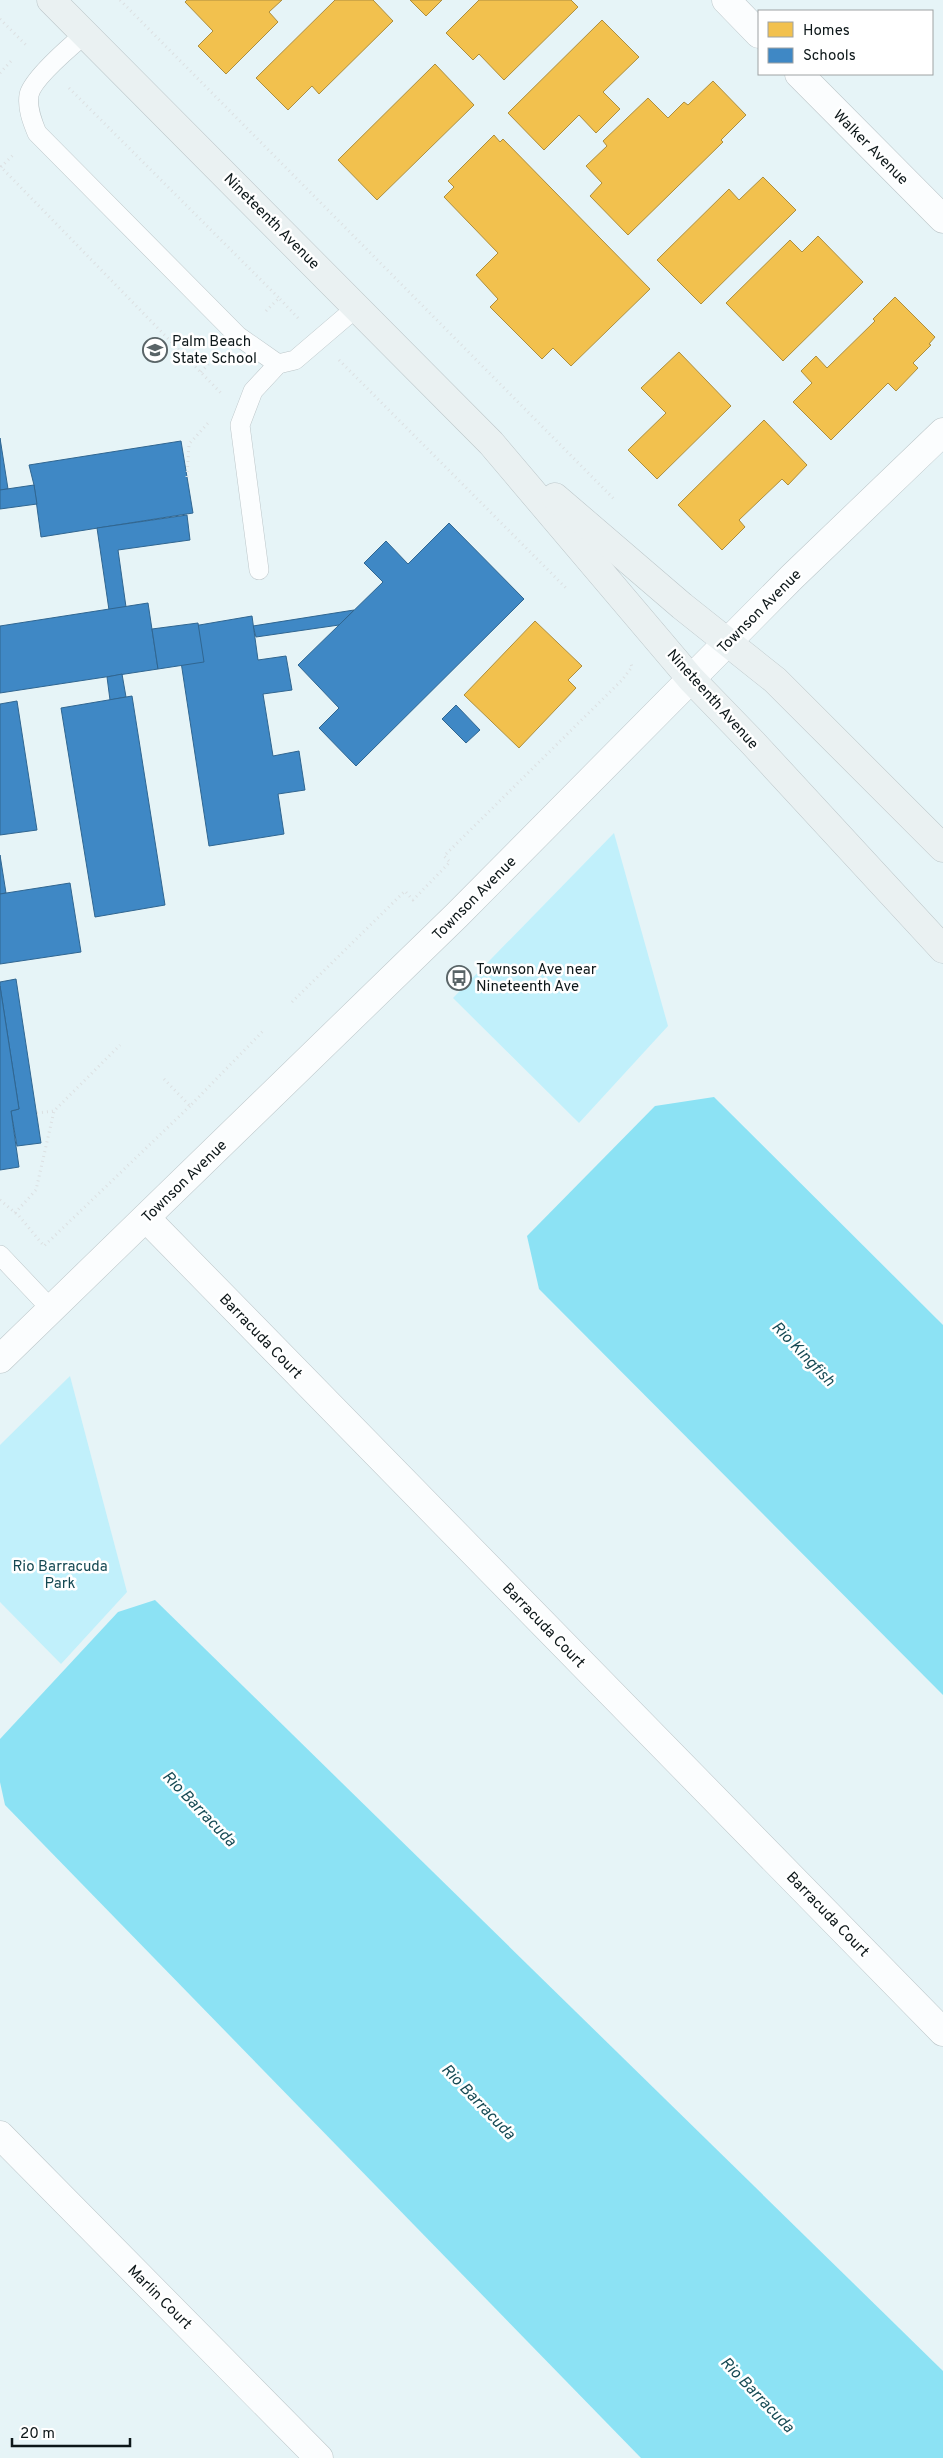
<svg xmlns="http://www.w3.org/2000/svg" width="943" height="2458" viewBox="0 0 943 2458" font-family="Overpass,sans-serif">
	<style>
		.green { fill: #c1f0fb }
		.water { fill: #8ce2f4 }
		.homes { fill: #f2c14e; stroke: #ad8e3e }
		.schools { fill: #3f88c5; stroke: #306691 }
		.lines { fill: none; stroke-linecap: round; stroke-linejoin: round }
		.service-casing { stroke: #bcc6c9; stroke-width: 20 }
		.minor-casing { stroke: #bcc6c9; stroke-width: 29 }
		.secondary-casing { stroke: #bcc6c9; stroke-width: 29 }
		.path { stroke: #dce0e2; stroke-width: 3; stroke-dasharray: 1 4; stroke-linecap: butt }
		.service { stroke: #fbfdfe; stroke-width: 19 }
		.minor { stroke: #fbfdfe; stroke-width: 28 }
		.secondary { stroke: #eaf1f2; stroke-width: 28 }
		.labels { text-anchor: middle; stroke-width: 5; stroke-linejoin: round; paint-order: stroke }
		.street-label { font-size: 15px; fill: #0d1719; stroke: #fff }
		.poi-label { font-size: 15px; fill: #0d1719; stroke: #fff; text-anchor: start }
		.park-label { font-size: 15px; fill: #144852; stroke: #fff }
		.water-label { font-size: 16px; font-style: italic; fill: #174b55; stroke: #fff }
	</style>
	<rect width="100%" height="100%" fill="#e6f4f7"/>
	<g class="green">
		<polygon points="614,833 668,1026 579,1123 453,998"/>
		<polygon points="70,1376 127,1592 61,1664 0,1602 0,1445"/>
	</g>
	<g class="water">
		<polygon points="714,1097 943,1325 943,1695 539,1289 527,1236 655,1106"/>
		<polygon points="155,1600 943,2371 943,2458 641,2458 5,1805 0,1782 0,1739 118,1612"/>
	</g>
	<g class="homes">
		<polygon points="187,0 282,0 269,12 278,22 226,74 198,46 213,31 185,2"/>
		<polygon points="335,0 373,0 393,21 319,94 312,86 288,110 256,78"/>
		<polygon points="410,0 442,0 426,16"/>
		<polygon points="479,0 571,0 578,7 504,80 479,54 473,60 446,33"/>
		<polygon points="602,20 639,57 603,92 620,109 596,133 579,115 544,150 508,113"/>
		<polygon points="435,64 474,105 377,200 338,160"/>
		<polygon points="713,81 746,115 721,140 723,142 628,235 590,196 602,183 586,166 607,146 603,141 648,98 668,118 684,102 688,105"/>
		<polygon points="494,135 500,142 503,139 650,289 571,366 553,348 542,359 490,307 498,299 476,275 498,253 444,197 454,187 448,181"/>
		<polygon points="763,177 796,210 701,304 657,260 729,189 739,200"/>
		<polygon points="818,236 863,282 783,361 726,303 790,240 802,252"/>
		<polygon points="895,297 935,337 929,344 931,345 913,363 918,368 896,391 888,383 831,440 793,402 812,383 801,371 816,356 827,368 875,321 873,319"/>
		<polygon points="679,352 731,406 657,479 628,450 666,413 641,388"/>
		<polygon points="764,420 807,465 788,485 782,479 739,520 745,527 722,550 678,505"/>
		<polygon points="535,621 582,666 568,680 576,688 519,748 464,695"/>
	</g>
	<g class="schools">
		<polygon points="0,438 8,489 0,490"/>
		<polygon points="181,441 193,513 41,537 34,485 29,465"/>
		<polygon points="34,485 37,504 0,509 0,490"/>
		<polygon points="187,515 190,540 118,550 126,607 109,610 97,528"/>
		<polygon points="449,523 524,599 356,766 319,728 339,708 298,665 383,582 364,563 386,541 408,564"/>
		<polygon points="148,603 158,669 0,693 0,626"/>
		<polygon points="354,610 339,625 256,637 253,626"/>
		<polygon points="252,616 258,660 286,656 292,690 263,694 273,756 299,751 305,790 278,794 284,834 209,846 176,629"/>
		<polygon points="198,623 204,662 158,669 152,629"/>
		<polygon points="122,674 126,697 110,700 107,677"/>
		<polygon points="132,696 165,905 95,917 61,708"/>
		<polygon points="17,701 37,830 0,835 0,704"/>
		<polygon points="456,705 480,730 466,743 442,719"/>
		<polygon points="0,855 6,893 0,894"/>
		<polygon points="70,883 81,952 0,964 0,894"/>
		<polygon points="16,979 41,1143 17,1146 11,1111 19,1109 0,986 0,982"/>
		<polygon points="0,986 19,1109 11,1111 19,1167 0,1170"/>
	</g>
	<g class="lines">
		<defs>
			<g id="service">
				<path d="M85,34C72,45 32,79 29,95C27,108 32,121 37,133L238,336L278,364L295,360L357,307"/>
				<polyline points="259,570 240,425 253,391 278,364"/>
				<polyline points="0,1255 51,1309"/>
			</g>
			<g id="minor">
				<polyline points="726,0 759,34"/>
				<polyline points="799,74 943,219"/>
				<polyline points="146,1218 943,2032"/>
				<polyline points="0,1359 457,915 792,577 943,432"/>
				<polyline points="0,2135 319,2458"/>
			</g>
			<g id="secondary">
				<polyline points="51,0 491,443 691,679 753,743 943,949"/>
				<polyline points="555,497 682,606 775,680 943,848"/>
			</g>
		</defs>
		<use href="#service" class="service-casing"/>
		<use href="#minor" class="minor-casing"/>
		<use href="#secondary" class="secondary-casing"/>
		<g class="path">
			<polyline points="120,0 615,500"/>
			<polyline points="0,19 27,46"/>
			<polyline points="0,73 13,59"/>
			<polyline points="69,88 279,298"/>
			<polyline points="0,166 221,393"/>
			<polyline points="1,167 15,153"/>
			<polyline points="266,311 279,298 298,318"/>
			<polyline points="339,360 566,588"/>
			<polyline points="201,372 216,356"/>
			<polyline points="187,477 189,444 210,421"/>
			<polyline points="292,1002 405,891 413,900 450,862 444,856 622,680 632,667 631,664"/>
			<polyline points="164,1079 190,1106 265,1029"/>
			<polyline points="37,1113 54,1111"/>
			<polyline points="0,1200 19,1216 44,1246 190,1106"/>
			<polyline points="15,1213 36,1190 54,1111 120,1045"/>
		</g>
		<use href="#service" class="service"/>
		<use href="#minor" class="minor"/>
		<use href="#secondary" class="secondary"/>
	</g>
	<defs>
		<symbol id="school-ring" viewBox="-11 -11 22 22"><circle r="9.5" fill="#fff" stroke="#596467" stroke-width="1.5"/><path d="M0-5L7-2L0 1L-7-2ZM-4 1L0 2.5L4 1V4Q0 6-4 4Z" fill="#596467"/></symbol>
		<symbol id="bus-ring" viewBox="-11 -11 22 22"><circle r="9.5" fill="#fff" stroke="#596467" stroke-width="1.5"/><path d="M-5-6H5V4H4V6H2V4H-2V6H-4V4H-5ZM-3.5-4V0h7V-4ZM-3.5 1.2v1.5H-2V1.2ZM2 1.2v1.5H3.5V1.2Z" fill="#596467"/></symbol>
	</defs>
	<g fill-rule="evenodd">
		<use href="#school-ring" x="141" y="336" width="28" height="28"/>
		<use href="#bus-ring" x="445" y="964" width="28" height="28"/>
	</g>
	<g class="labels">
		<g class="street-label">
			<text transform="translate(871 147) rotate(45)" y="5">Walker Avenue</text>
			<text transform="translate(272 221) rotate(45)" y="5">Nineteenth Avenue</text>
			<text transform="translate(759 611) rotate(-45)" y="5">Townson Avenue</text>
			<text transform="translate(713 699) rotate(48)" y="5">Nineteenth Avenue</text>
			<text transform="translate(474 898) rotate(-45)" y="5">Townson Avenue</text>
			<text transform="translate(184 1181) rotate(-44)" y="5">Townson Avenue</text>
			<text transform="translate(261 1336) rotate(46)" y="5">Barracuda Court</text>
			<text transform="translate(544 1625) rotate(46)" y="5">Barracuda Court</text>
			<text transform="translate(828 1914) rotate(46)" y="5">Barracuda Court</text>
			<text transform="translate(160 2297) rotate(45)" y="5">Marlin Court</text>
		</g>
		<g class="poi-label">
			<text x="172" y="346">Palm Beach<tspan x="172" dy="17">State School</tspan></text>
			<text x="476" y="974">Townson Ave near<tspan x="476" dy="17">Nineteenth Ave</tspan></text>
		</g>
		<g class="park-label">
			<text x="60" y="1571">Rio Barracuda<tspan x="60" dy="17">Park</tspan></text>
		</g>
		<g class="water-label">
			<text transform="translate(804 1353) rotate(46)" y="6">Rio Kingfish</text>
			<text transform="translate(200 1808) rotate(46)" y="6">Rio Barracuda</text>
			<text transform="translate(479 2101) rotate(46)" y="6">Rio Barracuda</text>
			<text transform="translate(758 2394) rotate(46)" y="6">Rio Barracuda</text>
		</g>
	</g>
	<rect x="758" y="10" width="175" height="65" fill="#ffffff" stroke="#9ea2a3"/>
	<rect x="768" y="22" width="25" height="15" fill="#f2c14e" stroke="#9ea2a3"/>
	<text x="803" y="35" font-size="15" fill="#0d1719">Homes</text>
	<rect x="768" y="48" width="25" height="15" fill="#3f88c5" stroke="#9ea2a3"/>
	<text x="803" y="60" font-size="15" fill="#0d1719">Schools</text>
	<path d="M12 2438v8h118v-8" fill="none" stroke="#0d1719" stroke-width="2.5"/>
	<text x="20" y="2438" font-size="15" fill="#0d1719" stroke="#ffffff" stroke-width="4" paint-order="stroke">20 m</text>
</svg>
